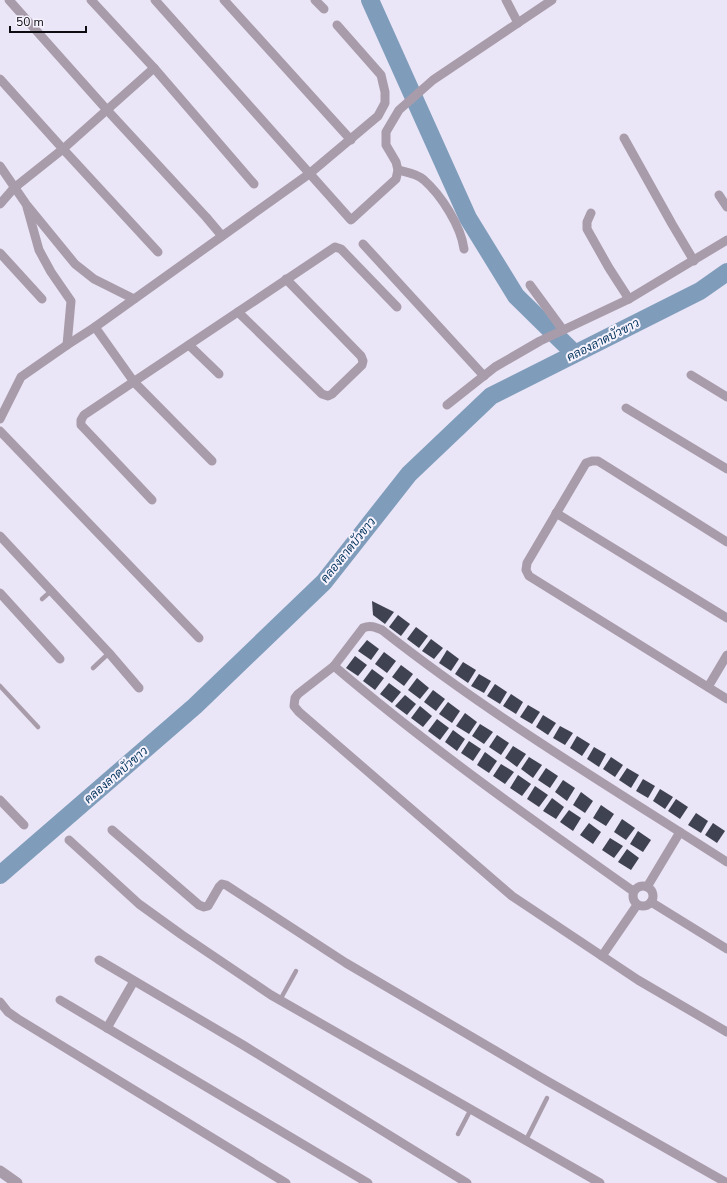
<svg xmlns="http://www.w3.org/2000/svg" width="727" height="1183" viewBox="0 0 727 1183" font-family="'Nunito Sans',Sarabun,sans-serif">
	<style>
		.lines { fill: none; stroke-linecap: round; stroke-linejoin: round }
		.river { stroke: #7f9dbb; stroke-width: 18 }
		.building { fill: #3f4250 }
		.service { stroke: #a99caa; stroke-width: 4.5 }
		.minor { stroke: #a99caa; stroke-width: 9 }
		.tertiary { stroke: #a99caa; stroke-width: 11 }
		.labels { text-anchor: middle; stroke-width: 4; stroke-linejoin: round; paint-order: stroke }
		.water-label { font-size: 12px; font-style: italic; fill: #01325a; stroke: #f6f3fe }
	</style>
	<rect width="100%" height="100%" fill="#eae5f7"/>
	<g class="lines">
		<g class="river">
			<polyline points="370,0 468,218 516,296 574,353"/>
			<polyline points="0,875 195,706 324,582 409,474 491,396 700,291 727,272"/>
		</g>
	</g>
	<g class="building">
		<polygon points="372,601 394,612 385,624 373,615"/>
		<polygon points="398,615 410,624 401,636 389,627"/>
		<polygon points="416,627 428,636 419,648 407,639"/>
		<polygon points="431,639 443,648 434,659 422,651"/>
		<polygon points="367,640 379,649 371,660 358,651"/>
		<polygon points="447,650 459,659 451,671 439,663"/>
		<polygon points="384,652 396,661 387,673 375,664"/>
		<polygon points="355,656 367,665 358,676 346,668"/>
		<polygon points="463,662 476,670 468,683 455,674"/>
		<polygon points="401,665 413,674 404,686 392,677"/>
		<polygon points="372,669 384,678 375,690 363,681"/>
		<polygon points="479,674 491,681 484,693 471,686"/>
		<polygon points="417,678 429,688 420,699 408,690"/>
		<polygon points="389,683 401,692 392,703 380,694"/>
		<polygon points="495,684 507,692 500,704 487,696"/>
		<polygon points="433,690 445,699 436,711 424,702"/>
		<polygon points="511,694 523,702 516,714 503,706"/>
		<polygon points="405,695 416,704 407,715 395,706"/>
		<polygon points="448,702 460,711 452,723 439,714"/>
		<polygon points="528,705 540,712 532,724 520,717"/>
		<polygon points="420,706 432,716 423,727 411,718"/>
		<polygon points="465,713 477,722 469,734 456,726"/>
		<polygon points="543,715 556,723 548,735 536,727"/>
		<polygon points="437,719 449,728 440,740 428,731"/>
		<polygon points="480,724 493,732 484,744 472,736"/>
		<polygon points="560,726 573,733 565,745 553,738"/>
		<polygon points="453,730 465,739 457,751 445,742"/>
		<polygon points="497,735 509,743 501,755 489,747"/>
		<polygon points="577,736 590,744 582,756 570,748"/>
		<polygon points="469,741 481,749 473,761 461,753"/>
		<polygon points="513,746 526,754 517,767 505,758"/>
		<polygon points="594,747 606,754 599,767 587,759"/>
		<polygon points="485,752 497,761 489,773 477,765"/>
		<polygon points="529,757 542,765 533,778 521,769"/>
		<polygon points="611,757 623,765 615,777 603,769"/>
		<polygon points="501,764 514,772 505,784 493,776"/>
		<polygon points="546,768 558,776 550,788 538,780"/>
		<polygon points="627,768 639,775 631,788 619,780"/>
		<polygon points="518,775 531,784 522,796 510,788"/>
		<polygon points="643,779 655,786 648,798 636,791"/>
		<polygon points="563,780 575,788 567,801 555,792"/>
		<polygon points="535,786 548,795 539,807 527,799"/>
		<polygon points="660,789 673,797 665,809 653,801"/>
		<polygon points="581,792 593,801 585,813 573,805"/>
		<polygon points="552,798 564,807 556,819 543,811"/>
		<polygon points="676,799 688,807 680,819 668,811"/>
		<polygon points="601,805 614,814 606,826 593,818"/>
		<polygon points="569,810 581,818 573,831 560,822"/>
		<polygon points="696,813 708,821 701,833 688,825"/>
		<polygon points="622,819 635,828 626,840 614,832"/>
		<polygon points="589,823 601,832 593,844 580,835"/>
		<polygon points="713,823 725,831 717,843 705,835"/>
		<polygon points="638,831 651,840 643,852 630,844"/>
		<polygon points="610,838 623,846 614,858 602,850"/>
		<polygon points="627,849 639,858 631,870 618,862"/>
	</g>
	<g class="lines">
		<g class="service">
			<polyline points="42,599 51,591"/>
			<polyline points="93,668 109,653"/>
			<polyline points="0,686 38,727"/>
			<polyline points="280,1000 296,971"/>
			<polyline points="458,1134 471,1109"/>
			<polyline points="526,1140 547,1098"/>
		</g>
		<g class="minor">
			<polyline points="9,0 107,110 206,217 222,236"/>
			<polyline points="91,0 154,68 254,184"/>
			<polyline points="155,0 351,220 396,179 398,170 396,162 386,145 386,132 399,110 433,80 552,0"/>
			<polyline points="224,0 351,140"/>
			<polyline points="315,0 324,9"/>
			<polyline points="506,0 518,23"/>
			<polyline points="0,79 63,149 158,252"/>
			<polyline points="624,138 672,224 694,261"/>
			<polyline points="0,166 26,204 75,264 94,279 134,299"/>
			<path d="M398,170C406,172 418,174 424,180C441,195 461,226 464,249"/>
			<polyline points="719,195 727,207"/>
			<polyline points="0,204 14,188 63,149 154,68"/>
			<polyline points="27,207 39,250 51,272 71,301 67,345"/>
			<polyline points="591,213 587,222 587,229 609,268 629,299"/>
			<polyline points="363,244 484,376"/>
			<polyline points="0,253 42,299"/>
			<polyline points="530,285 563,330"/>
			<polyline points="238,312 322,394 328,396 332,394 362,365 363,361 361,356 286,279"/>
			<polyline points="95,327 134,382 212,461"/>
			<polyline points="189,345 219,374"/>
			<polyline points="691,375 727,397"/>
			<polyline points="447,405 495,367 540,341 629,299 727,240"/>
			<polyline points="626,408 727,469"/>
			<polyline points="0,419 21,377 67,345 95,327 309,174 378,116 385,103 385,92 381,75 337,25"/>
			<polyline points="0,431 199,638"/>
			<polyline points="152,500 81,425 81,420 84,415 335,247 341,249 397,307"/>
			<polyline points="556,513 727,618"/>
			<polyline points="0,536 109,653 139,688"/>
			<polyline points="727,542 598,461 592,461 586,463 527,563 526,570 529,576 727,699"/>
			<polyline points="0,593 60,659"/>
			<path d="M334,666C429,747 531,819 633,891"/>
			<polyline points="708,687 727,655"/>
			<polyline points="0,800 24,825"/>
			<polyline points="112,830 199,905 204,907 208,906 219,887 222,884 226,885 346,963 547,1081 727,1183"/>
			<polyline points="69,840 139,904 182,935 271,995 600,1183"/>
			<path d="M727,862C610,787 491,716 382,630C375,627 370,625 363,628L334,666L298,694L295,698L294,706L299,712L512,896L638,980L727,1032"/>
			<circle cx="643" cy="896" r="10"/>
			<polyline points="647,887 680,832"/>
			<polyline points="651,902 727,949"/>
			<polyline points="602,956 637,905"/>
			<polyline points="99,960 243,1045 467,1183"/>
			<polyline points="60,1000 368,1183"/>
			<polyline points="0,1002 8,1012 18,1019 286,1183"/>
			<polyline points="107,1028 134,981"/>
		</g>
		<polyline class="tertiary" points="0,1171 17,1183"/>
	</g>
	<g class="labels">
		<g class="water-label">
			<text transform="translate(603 340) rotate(-27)" y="4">คลองลาดบัวขาว</text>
			<text transform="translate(348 550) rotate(-51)" y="4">คลองลาดบัวขาว</text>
			<text transform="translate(116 775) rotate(-41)" y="4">คลองลาดบัวขาว</text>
		</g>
	</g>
	<path d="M10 26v6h76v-6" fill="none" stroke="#0d0c11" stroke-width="2"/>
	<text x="16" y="26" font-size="12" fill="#0d0c11" stroke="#f6f3fe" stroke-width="3" paint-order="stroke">50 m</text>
</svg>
